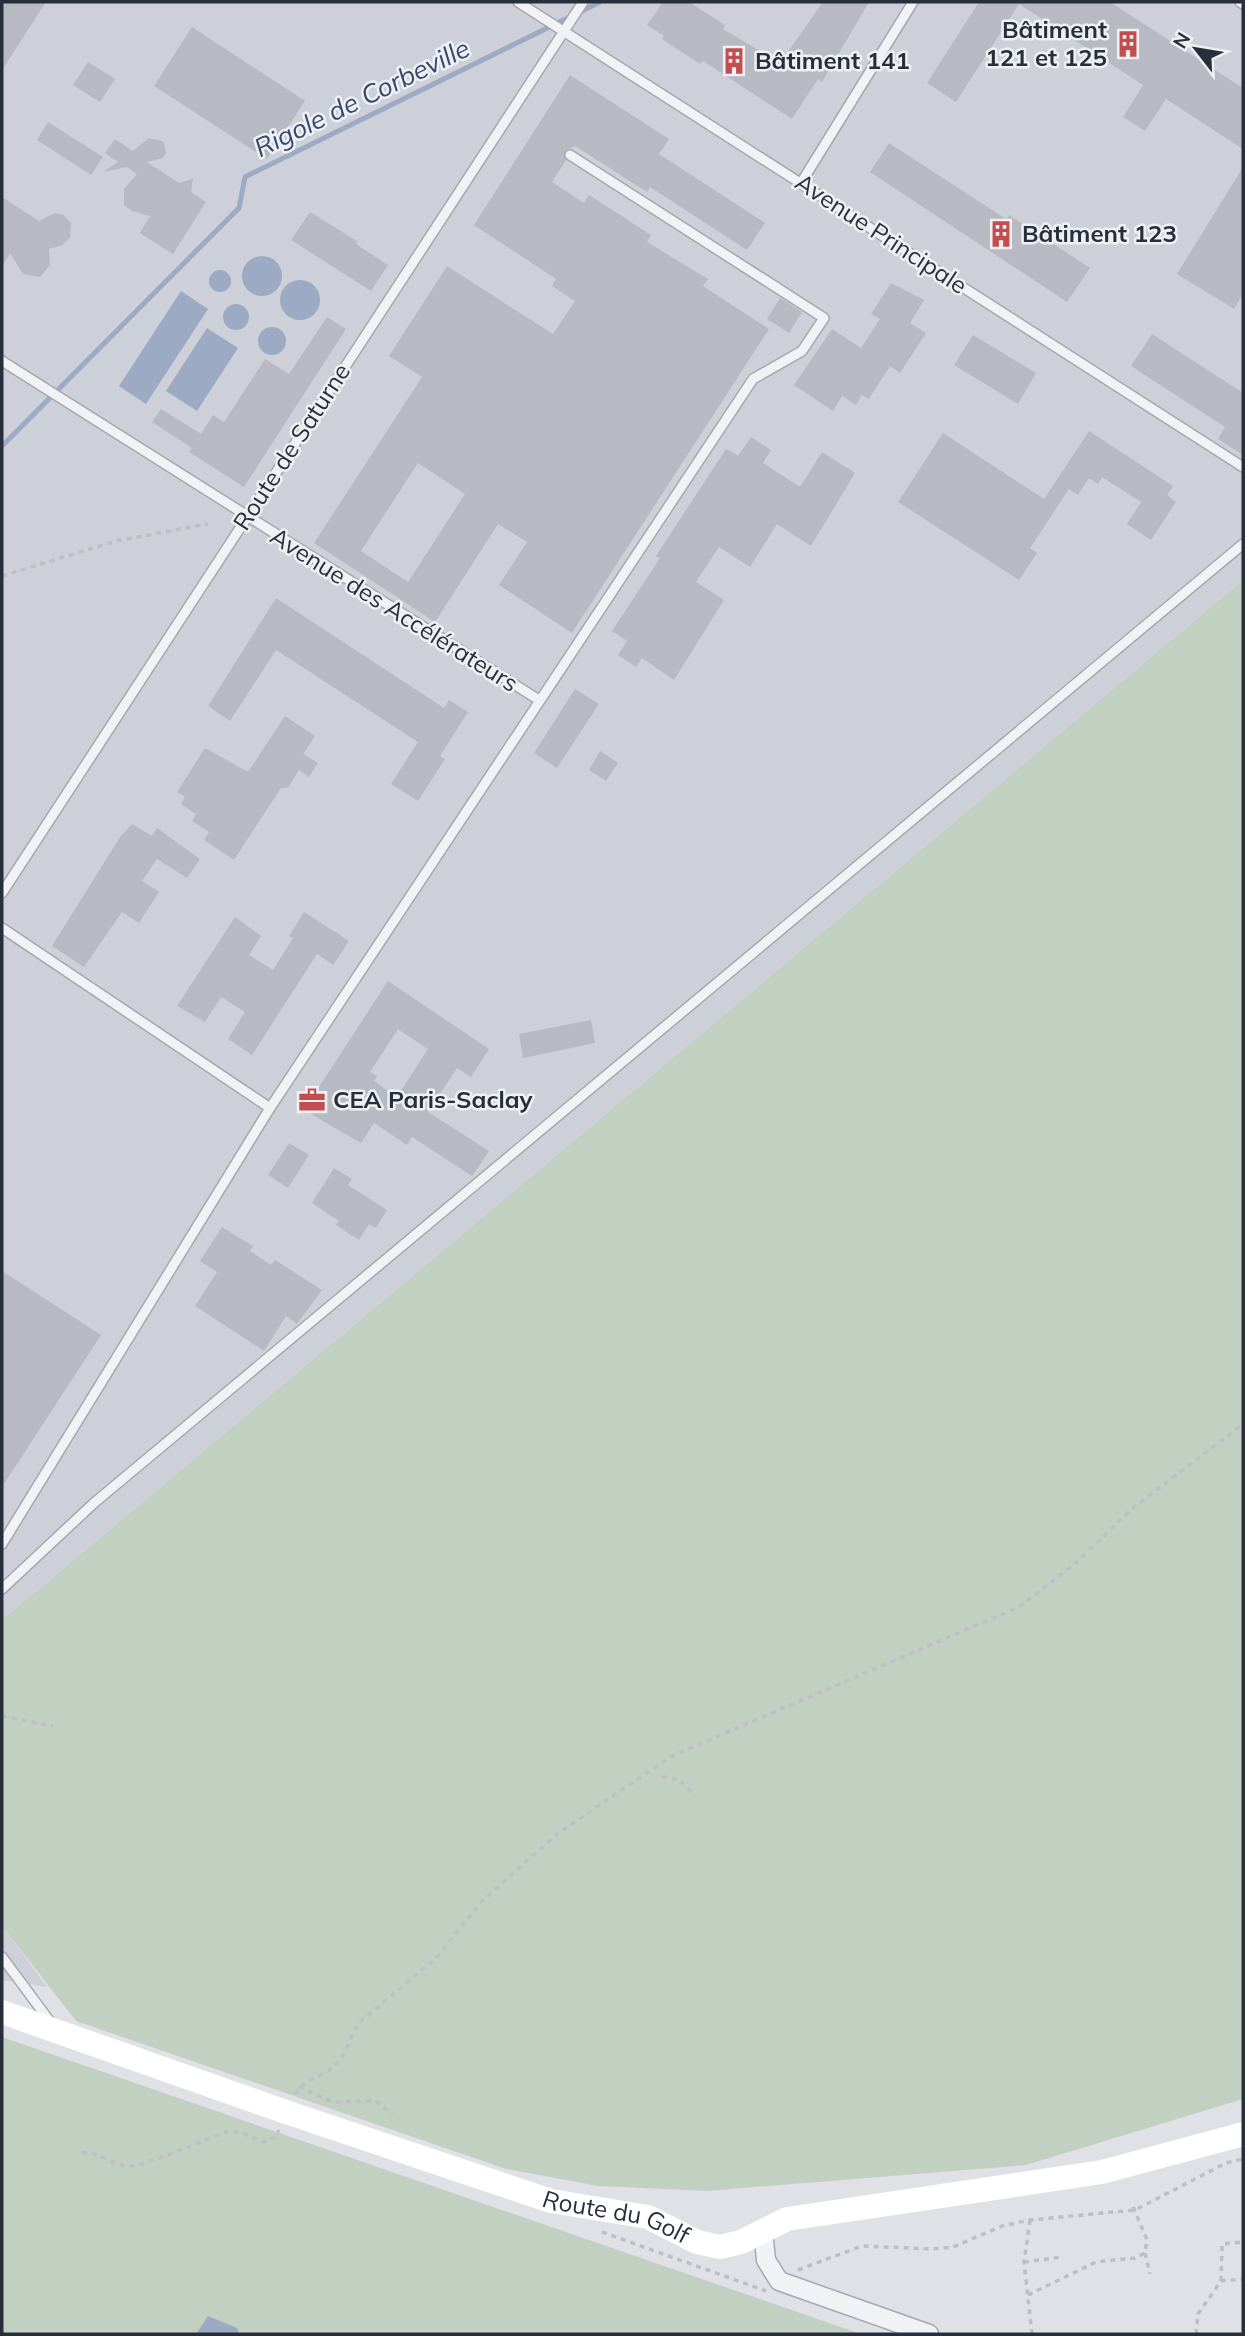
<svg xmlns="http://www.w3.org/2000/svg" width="1245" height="2336" viewBox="0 0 1245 2336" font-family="Mulish,sans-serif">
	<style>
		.built { fill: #cdd0d8 }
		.green { fill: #c2d0c1 }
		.water { fill: #9daac4 }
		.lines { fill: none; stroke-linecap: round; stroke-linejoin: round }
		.stream { stroke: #9daac4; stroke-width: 5 }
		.building { fill: #b7bac3; fill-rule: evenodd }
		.lane-casing { stroke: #a5a8b0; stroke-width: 12 }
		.street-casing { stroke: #a5a8b0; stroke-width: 21 }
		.path { stroke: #bdbfc5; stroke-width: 3.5; stroke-dasharray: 5 5; stroke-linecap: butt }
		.lane { stroke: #f1f2f5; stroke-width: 9 }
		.street { stroke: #f1f2f5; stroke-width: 18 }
		.secondary { stroke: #fff; stroke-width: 24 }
		.labels { text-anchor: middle; stroke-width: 5; stroke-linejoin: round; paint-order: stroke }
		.poi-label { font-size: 24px; font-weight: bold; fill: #292e3c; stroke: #eef0f4; text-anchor: start }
		.street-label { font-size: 24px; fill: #292e3c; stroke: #eef0f4 }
		.water-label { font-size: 26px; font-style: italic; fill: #37486c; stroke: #eef0f4 }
	</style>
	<rect width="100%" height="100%" fill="#dfe1e7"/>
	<g class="built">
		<polygon points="2,2 1243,2 1243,580 2,1620"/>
		<polygon points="2,1926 47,1987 2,1980"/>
	</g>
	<g class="green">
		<polygon points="1243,580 1243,2099 1026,2165 707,2191 598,2186 506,2169 76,2021 2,1926 2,1620"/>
		<polygon points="2,2037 861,2334 2,2334"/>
	</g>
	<g class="water">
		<circle cx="262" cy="276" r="20"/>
		<circle cx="220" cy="281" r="11"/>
		<circle cx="300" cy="300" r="20"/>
		<polygon points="181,291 208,309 146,404 119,386"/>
		<circle cx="236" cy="317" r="13"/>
		<circle cx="272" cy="341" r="14"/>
		<polygon points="207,328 238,348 197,411 166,391"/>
		<polygon points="208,2316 237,2328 239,2334 196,2334"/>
	</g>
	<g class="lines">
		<polyline class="stream" points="2,446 239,208 245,177 600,2"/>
	</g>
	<g class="building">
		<polygon points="2,2 46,2 2,70"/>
		<polygon points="663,2 689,2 725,25 723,29 780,63 823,2 869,2 822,82 818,79 792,119 703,61 700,64 662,39 664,36 647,25"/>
		<polygon points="979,2 1110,2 1243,88 1243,149 1166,99 1145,131 1123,117 1143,85 1019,4 956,102 927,83"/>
		<polygon points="192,27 305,101 267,159 154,86"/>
		<polygon points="88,62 115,79 100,102 73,85"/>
		<path d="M570,75L669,139L659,154L765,223L747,250L650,187L647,192L575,146L565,151L566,160L552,182L584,203L589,195L651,235L647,242L708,279L703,286L769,329L572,633L499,585L527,542L498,524L435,622L314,543L422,377L389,356L447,266L553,334L575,301L552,286L556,279L474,225ZM418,463L465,494L408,582L361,551Z"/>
		<polygon points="48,122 103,157 91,175 37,140"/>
		<polygon points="149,138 163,141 166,152 163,158 147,162 179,183 193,179 191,192 206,202 173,254 140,233 150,216 132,211 124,205 124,189 137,174 127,167 103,172 118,162 105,153 115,139 133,151"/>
		<polygon points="889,143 1006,219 1009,215 1090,268 1067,302 870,172"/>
		<polygon points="1243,167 1243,293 1234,309 1177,274"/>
		<polygon points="2,197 39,221 55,213 64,215 71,223 70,238 62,245 49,249 50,265 40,277 23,274 10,253 2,267"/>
		<polygon points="310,212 357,241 356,244 388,265 371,291 291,240"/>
		<polygon points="891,283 924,300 910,323 926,333 900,373 890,366 869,399 862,395 856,405 842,396 833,411 794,385 832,329 861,348 880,319 871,314"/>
		<polygon points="780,298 802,312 789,333 767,319"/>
		<polygon points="327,317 346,329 244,487 189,452 192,448 152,422 161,409 201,434 213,415 224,422 265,359 289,374"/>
		<polygon points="1152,334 1243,393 1243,455 1218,439 1225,427 1131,366"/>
		<polygon points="973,335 1036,373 1018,404 954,365"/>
		<polygon points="1089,431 1173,486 1167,495 1176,502 1151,540 1127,524 1141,502 1102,477 1098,484 1089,478 1078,495 1069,489 1030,548 1037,553 1019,580 898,502 943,433 1044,499"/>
		<polygon points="751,437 771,450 763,463 800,487 822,452 855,473 811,546 777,524 750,567 719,547 696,582 724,600 674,680 642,658 636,667 618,655 627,641 612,631 660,558 656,556 726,449 738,456"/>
		<polygon points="276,598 444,708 449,700 468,712 440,756 445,759 418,801 391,784 418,742 276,650 230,721 208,706"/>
		<polygon points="575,689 599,704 557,768 534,753"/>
		<polygon points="285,716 315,736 303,754 318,763 309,777 299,770 288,788 281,788 234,860 204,840 209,832 192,821 196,814 181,804 185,797 177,792 205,748 248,772"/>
		<polygon points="600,751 618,763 606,781 589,770"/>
		<polygon points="132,824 152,836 157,828 200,859 187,878 157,859 142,881 159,892 139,923 122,912 84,967 52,946 120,837"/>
		<polygon points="304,912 349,941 333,965 317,954 252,1055 228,1039 245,1012 221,997 205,1022 177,1006 235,917 261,936 249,955 273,970 293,938 289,936"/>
		<path d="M388,981L489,1049L471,1077L457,1068L428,1112L489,1151L472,1176L412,1137L407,1145L374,1123L361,1143L304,1110ZM398,1029L428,1049L397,1097L374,1081L377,1076L370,1072Z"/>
		<polygon points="591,1020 595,1043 523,1058 519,1034"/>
		<polygon points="289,1143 309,1155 288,1188 268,1175"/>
		<polygon points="334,1168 352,1179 348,1185 387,1210 376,1228 369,1224 359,1240 336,1225 339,1221 312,1203"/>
		<polygon points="222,1227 253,1246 250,1251 271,1265 275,1260 322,1290 297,1324 286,1316 264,1351 195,1306 217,1272 200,1261"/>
		<polygon points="2,1271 101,1335 2,1487"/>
	</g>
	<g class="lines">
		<defs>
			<g id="lane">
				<polyline points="518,2 1243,467"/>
				<polyline points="1240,2 1243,4"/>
				<polyline points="801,183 913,2"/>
				<polyline points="2,361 539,700"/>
				<polyline points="2,893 583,2"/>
				<polyline points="2,928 270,1108"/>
				<polyline points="2,1544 270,1108 753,379 802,351 824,318 570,155"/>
				<polyline points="2,1589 94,1503 1243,544"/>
				<polyline points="2,1957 51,2023"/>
			</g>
			<polyline id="street" points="763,2230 766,2260 779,2281 929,2334"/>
		</defs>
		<use href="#lane" class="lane-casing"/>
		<use href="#street" class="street-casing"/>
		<g class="path">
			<polyline points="2,576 116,541 208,524"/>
			<polyline points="2,1716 53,1726"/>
			<polyline points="662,1777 679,1779 692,1793"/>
			<polyline points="299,2087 333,2102 376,2101 392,2114"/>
			<path d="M295,2094C305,2077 325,2078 339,2061C348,2050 351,2034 360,2022L436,1958L483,1900L557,1834L672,1756L1019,1607L1077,1562L1133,1508L1243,1424"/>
			<path d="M82,2153C98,2150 111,2166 128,2166C148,2166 203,2140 226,2132H240L264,2142L275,2137L279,2130"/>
			<polyline points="1030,2220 1024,2262 1032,2334"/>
			<polyline points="602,2232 766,2291"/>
			<polyline points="1145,2253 1150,2274"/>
			<polyline points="1024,2262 1063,2257"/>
			<polyline points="798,2270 862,2246 932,2249 953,2247 1002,2226 1030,2220 1135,2210 1226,2163 1243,2159"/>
			<polyline points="1221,2281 1222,2244 1243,2242"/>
			<polyline points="1028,2295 1096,2262 1135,2258 1145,2253 1147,2240 1132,2204"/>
			<polyline points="1196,2334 1198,2314 1221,2281 1243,2279"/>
		</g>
		<use href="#lane" class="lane"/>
		<use href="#street" class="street"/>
		<path class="secondary" id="s1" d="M2,2012L286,2112L551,2201L648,2217L697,2242L720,2247L741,2242L787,2219L1102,2172L1243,2134"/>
	</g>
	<defs>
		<symbol id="building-bare" viewBox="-9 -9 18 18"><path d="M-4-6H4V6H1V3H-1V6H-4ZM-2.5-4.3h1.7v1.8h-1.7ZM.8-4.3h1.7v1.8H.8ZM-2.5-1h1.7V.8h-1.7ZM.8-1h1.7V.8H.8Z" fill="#c14f50" stroke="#eef0f4" stroke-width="2.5" paint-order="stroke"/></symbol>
		<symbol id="office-bare" viewBox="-9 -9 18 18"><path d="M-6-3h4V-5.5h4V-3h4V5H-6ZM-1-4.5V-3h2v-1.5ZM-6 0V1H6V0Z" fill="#c14f50" stroke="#eef0f4" stroke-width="2.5" paint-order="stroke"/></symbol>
	</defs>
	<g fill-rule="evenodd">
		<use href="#building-bare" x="1109" y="25" width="38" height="38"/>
		<use href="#building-bare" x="715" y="42" width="38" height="38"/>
		<use href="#building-bare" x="982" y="215" width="38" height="38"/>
		<use href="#office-bare" x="293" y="1081" width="38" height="38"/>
	</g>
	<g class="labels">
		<g class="poi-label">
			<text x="1107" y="38" text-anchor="end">Bâtiment<tspan x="1107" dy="28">121 et 125</tspan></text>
			<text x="755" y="69">Bâtiment 141</text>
			<text x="1022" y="242">Bâtiment 123</text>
			<text x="333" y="1108">CEA Paris-Saclay</text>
		</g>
		<g class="street-label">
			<text transform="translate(881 234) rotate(33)" y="8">Avenue Principale</text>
			<text transform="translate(292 447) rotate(-57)" y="8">Route de Saturne</text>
			<text transform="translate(394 610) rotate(32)" y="8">Avenue des Accélérateurs</text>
			<text dy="8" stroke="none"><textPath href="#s1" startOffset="648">Route du Golf</textPath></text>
		</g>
		<g class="water-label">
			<text transform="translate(362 98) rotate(-26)" y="9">Rigole de Corbeville</text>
		</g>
	</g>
	<rect width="1245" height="2336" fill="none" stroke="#292e3c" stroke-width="7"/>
	<g transform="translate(1196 49) rotate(301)" stroke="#eef0f4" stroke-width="5" paint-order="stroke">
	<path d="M0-5L12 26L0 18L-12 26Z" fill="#292e3c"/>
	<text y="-10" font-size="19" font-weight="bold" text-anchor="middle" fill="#292e3c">N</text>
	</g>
</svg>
